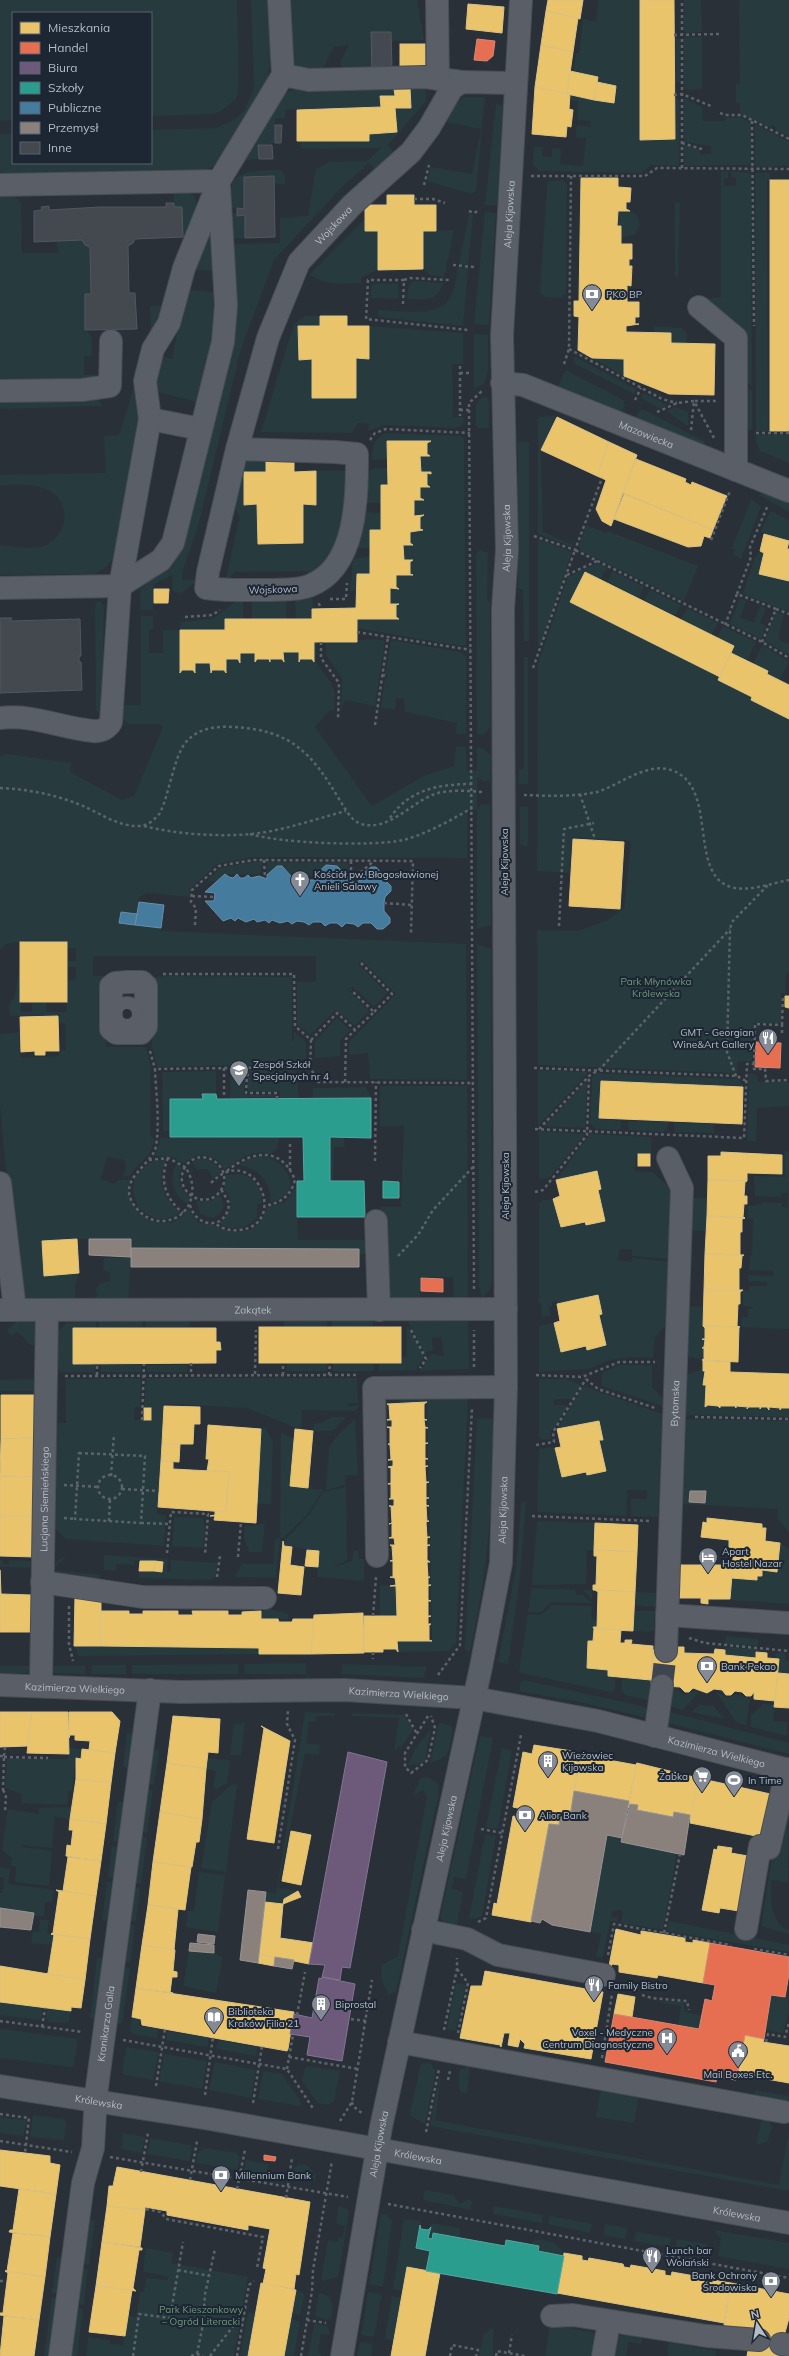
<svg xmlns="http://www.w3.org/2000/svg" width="789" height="2356" viewBox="0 0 789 2356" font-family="Mulish,sans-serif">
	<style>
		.green { fill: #273a3e }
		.homes { fill: #e9c46a; stroke: #d9c286 }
		.shops { fill: #e76f51; stroke: #d88675 }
		.offices { fill: #6d597a; stroke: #827792 }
		.schools { fill: #2a9d8f; stroke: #53a6a0 }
		.public { fill: #457b9d; stroke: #668eaa }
		.industry { fill: #8a817c; stroke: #979393 }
		.building { fill: #444950; stroke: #52575f }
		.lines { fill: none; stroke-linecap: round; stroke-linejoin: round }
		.minor-tunnel { stroke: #3f454e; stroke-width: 22; stroke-dasharray: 22 11; stroke-linecap: butt }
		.minor-casing { stroke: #484c53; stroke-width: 24 }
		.path { stroke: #5d636a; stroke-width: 2.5; stroke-dasharray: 3 3; stroke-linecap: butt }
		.minor { stroke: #5a5e66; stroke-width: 22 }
		.labels { text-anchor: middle; stroke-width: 4; stroke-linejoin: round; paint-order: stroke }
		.street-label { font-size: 10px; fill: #b4bcc9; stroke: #1d2633 }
		.poi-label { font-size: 10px; fill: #b4bcc9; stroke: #1d2633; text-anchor: start }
		.park-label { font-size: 10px; fill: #6b9a76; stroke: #1d2633 }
	</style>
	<rect width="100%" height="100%" fill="#2a3038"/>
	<g class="green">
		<polygon points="0,0 237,0 239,84 236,99 221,111 213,114 151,116 151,13 13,13 13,120 0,121"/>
		<polygon points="251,0 269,0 271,51 268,77 257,102 220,163 203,171 0,178 0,134 13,134 13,163 151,163 151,130 216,128 234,120 244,111 252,94 254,85"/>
		<polygon points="290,0 417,0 424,40 392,41 391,32 372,32 372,69 343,69 340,62 349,45 334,47 321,72 296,67 293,64"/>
		<polygon points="599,0 640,0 640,140 676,139 675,98 677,98 680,101 679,166 651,165 641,173 539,171 533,164 534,147 542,147 542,156 552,157 552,148 561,149 560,164 583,166 586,138 575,137 577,125 591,127 591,121 577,120 578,101 569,100 570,94 614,103 616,86 597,82 598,77 573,71 576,53 579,53 583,19 596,22"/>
		<polygon points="684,0 701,0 702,32 686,33 684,30"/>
		<polygon points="739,0 789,0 789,137 776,130 777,128 772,125 770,127 740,114 740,103 736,103 736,84 740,83"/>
		<polygon points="674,37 680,39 680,82 674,83"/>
		<polygon points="686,37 702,37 702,89 687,90 684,88 684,38"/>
		<path d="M425,83L426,101L388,145L397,157L378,174L369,163L342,187L274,260L240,352L199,523L183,570L182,580L200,579L181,593L173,592L172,575L154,584L153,610H141L140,588L174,565L231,346L233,244L280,243V218L308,216L316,169L329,162L367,161L381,148L301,149L300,141L351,140L369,134L396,132L395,108H411L410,88L395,89V96H381V107L285,110V118L275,119V143L258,145L259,159L247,160L243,156L282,94C308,81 392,84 425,83Z"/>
		<polygon points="465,97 485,97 476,191 472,194 427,181 431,167 472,174 481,129 446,122 453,101"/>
		<polygon points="684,98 702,107 703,121 725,121 725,118 740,117 751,122 751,165 684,166 684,145 700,149 700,154 711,154 711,146 684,142"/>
		<polygon points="496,104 503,105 497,205 485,205"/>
		<polygon points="757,125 789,142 789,166 757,167 755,164 755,126"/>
		<path d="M281,170L285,175V184H274L273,176L244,177V209L232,208C232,202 230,195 231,189C233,167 266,171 281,170Z"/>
		<polygon points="728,171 728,178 724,178 724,186 736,186 736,178 732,177 731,171 751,173 752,386 744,380 708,299 721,297 721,172"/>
		<polygon points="757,173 770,173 770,180 767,181 768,431 756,431 755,174"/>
		<polygon points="563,180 567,184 566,293 562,298 545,297 540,293 547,183 550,181"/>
		<path d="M0,191C8,191 18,197 21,204L22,253H58L57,241L82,240L85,245L90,247L91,294H85V330L91,335L92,356L84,357V375H95L93,378L0,386Z"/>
		<path d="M174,192C179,192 185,190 190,193C203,201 196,231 183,235L182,207H174Z"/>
		<polygon points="675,203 680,203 678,277 675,276"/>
		<polygon points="618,211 630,211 637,215 640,224 635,234 621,238 621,226 617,226"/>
		<polygon points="485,212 496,213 489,325 474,324"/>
		<polygon points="237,213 237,216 245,215 245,238 231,238 231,214"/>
		<polygon points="469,214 473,215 468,265 459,264"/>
		<path d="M365,219V231H378V270L361,277V283C343,283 325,287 310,274Z"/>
		<polygon points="211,227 216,271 188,269"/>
		<polygon points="454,230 444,277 431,275 423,269 423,231"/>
		<path d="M458,267L468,268L463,326L378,317V310C398,310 434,318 449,300C455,292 456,277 458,267Z"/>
		<path d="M413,281L443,283C437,303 425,299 407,299L408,288Z"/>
		<polygon points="372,284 398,284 399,299 370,298"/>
		<polygon points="186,290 218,292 219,320 197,402 150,390 162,356 172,359"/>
		<polygon points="150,306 163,306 160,326 147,341 151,329"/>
		<polygon points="305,316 320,316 320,326 298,326 299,360 312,359 312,398 356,398 356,358 369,359 369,326 463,333 463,364 452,364 453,417 464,417 463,425 455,428 386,425 368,431 369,424 358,423 352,433 261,432 292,330 295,323"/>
		<polygon points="654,326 682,328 687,333 687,343 671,343 671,333 654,333"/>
		<polygon points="474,334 488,335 488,372 484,384 474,389"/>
		<polygon points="573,356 636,389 634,394 575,364"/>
		<polygon points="592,358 624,359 624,376"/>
		<polygon points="565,371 568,371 623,400 625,405 622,413 558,387"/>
		<path d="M136,381L144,412L117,554L104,569L94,574L0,575V545C14,546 33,551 46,545C70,534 71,499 46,489C33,483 14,485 0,485V475L106,473L104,436L119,435Z"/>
		<polygon points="744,384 752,391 752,430 744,430"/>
		<polygon points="644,393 667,405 660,409 641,398"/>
		<polygon points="0,396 97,398 103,406 0,409"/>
		<polygon points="486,396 489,399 489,428 479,428 476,425 476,406 479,399"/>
		<polygon points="675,407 688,412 688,426 666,411"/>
		<polygon points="644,410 704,441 705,444 702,445 635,418 639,411"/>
		<polygon points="556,416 541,450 543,532 573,545 573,547 538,534 538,419 539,417"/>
		<path d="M386,433L461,436L464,439L466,645L460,646L357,628V619H399L396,617V605L399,604H390V588L399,589L396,587V575H413L410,574V562L413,560H404L403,545H413L410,543V532L423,530L420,529V517L423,516H414V500H424L420,498V487L430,486L427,485V473L431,472H421L420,456H430L427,454V443L430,441L387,442V459L373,460L371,459C373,447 374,438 386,433Z"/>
		<polygon points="756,435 789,435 789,463 760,451 756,441"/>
		<polygon points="518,442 529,442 529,641 524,641 523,590 518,588"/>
		<polygon points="249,461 266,461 266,472 244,472 244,505 257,504 258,544 303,543 303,504 316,505 316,471 351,471 334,562 296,584 309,571 234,572 224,586 240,517 230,501 242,464"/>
		<polygon points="388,468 388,485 381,485 381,503 367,503 365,501 370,469"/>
		<polygon points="765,493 789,503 789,512 759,495"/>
		<polygon points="751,500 761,506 741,559 733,554 735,550 732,548"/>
		<polygon points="771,511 789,520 789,549 787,549 789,541 760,532"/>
		<polygon points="366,512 380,513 381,530 371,530 370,548 359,548 357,546"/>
		<polygon points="586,525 607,533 608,531 698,566 684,601 581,551 579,545"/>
		<polygon points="538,539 572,552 541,644 538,646"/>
		<polygon points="479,550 488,553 487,600 490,603 490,728 483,735 477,734 476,554"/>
		<polygon points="760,551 764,553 759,574 789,581 789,612 743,594 754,559"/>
		<polygon points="370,556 370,574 357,574 357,591 350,591 353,559"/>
		<polygon points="597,563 607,568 600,579 585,572 570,602 720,677 718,680 752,697 751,700 789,719 789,973 786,974 785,993 781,993 781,1023 753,1023 752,1061 737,1062 737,1071 732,1073 538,1065 537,930 578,931 608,920 624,908 631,841 572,837 569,873 537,871 538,663 568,577"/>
		<polygon points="613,571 644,587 639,598 607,582"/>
		<polygon points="650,590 681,605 675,616 644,601"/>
		<polygon points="311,598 313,600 312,619 296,619 295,601"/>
		<polygon points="740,598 746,601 740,617 754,623 760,606 766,608 760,623 766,626 761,639 730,624"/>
		<polygon points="100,601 104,606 102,715 96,710 96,705 95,608 97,602"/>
		<path d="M235,602H243V619H225V630H180V673L182,670H193L195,673V663H210L211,673L212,670H224L225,673L226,659H238L240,662V653H255V662L257,659H269L270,662V659H282L283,662V652H299V662L300,659H312L314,662V642H317L316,662L332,684L335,695L334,711L330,710L315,727L372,806L424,776L454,766L456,747H465L466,749L467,771H477V748H483L491,756L490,781H482L477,777V809L481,805L490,804L491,925L477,929V810H467V858L253,857L217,864L190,889L189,897L148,893L139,897L137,914L120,923L161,928V931L466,944L467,1080L370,1079L368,1053L349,1055V1042L396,994L362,960L358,964L387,993L374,1007L352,986L348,990L369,1011L355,1026L336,1010L310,1035L297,1024V982H316V956H93V976H107L106,1047H146L151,1067L150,1133L152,1138H154C154,1157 138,1161 131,1175L123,1177L126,1167L124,1160L107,1157L101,1179L115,1184L119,1180L130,1179C122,1215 167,1240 189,1209L198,1222C203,1224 209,1223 213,1225C234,1235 260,1237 266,1208L285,1202L297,1185L298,1240H367V1254H359V1249L131,1248V1239H80L42,1241L44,1275L79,1273L75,1287V1302L23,1300L10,1215L0,1105V1034L20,1032L21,1058L59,1056V1051L66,1050L65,1023L58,1022L60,1015L10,1016C7,999 13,1004 16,991C17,984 16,979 20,972L21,1012H32V1003L46,1002L47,1012H67V981L76,980V967H67V961H76V948H67V942H15L6,944L0,950V756L8,754L71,763L70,772L122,800L134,796L163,727L159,724H129L120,718L121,705H141V616H153V629L149,630V653H163V630H180L181,622L212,619Z"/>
		<polygon points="252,602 287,602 286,619 252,619"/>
		<polygon points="687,608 718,623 711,635 681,619"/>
		<polygon points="776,612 784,615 778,639 789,644 789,655 765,641"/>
		<polygon points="723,626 756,642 747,660 731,653 734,646 717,637"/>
		<polygon points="375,639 385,641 375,706 345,700 341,712 342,678 326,655 326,642"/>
		<polygon points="391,640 459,652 466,656 466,734 456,734 457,723 405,712 404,699 396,698 395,710 381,708 385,678 388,678 388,675 385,675"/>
		<polygon points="763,645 789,662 779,680 767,674 768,671 753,663"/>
		<polygon points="524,657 528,657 528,784 519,784 519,770 524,768"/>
		<polygon points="520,807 528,807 528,844 525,847 520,844"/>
		<polygon points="253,862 262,862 261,872 256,875 225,874 218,881 207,881 220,868"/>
		<polygon points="267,862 348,863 349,878 337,866 327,865 314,876 307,876 301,872 298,876 291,876 282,866 277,866 267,875"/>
		<polygon points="477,944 491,949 492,1279 490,1289 482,1299 479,1287"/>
		<polygon points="169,976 292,977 292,1041 294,1041 294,1032 306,1042 306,1059 297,1060 297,1064 157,1067 152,1047 152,977"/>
		<polygon points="337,1018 350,1030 340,1040 340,1056 315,1058 315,1041"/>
		<polygon points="297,1070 295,1073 245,1074 244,1095 275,1095 275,1097 230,1098 231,1071"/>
		<polygon points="538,1070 587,1072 587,1074 538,1126"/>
		<polygon points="216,1071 216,1094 203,1094 203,1099 170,1099 170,1131 163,1131 162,1072"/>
		<polygon points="597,1073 736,1079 742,1082 743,1087 601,1081 599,1119 621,1121 621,1127 618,1130 596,1129 590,1124 592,1078"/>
		<polygon points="749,1073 757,1075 758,1082 789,1082 789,1106 757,1108 756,1141 747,1141"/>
		<polygon points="248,1077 297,1078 299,1099 280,1099 280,1091 248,1091"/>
		<polygon points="587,1081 585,1128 544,1126"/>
		<polygon points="380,1086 467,1086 468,1297 454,1298 453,1277 420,1277 420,1298 387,1298 381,1291 380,1207 401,1207 404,1126 380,1126"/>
		<polygon points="366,1087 371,1098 313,1099 313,1088"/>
		<polygon points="628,1121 668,1122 668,1127 664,1132 629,1130"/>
		<polygon points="674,1123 714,1124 714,1133 675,1132"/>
		<polygon points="539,1131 585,1134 549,1178 539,1179"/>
		<polygon points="590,1134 651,1137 651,1154 636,1154 635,1171 652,1172 677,1194 670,1259 632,1256 632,1249 620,1249 618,1260 631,1262 632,1258 674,1262 673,1318 655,1337 653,1358 631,1357 610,1360 588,1369 539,1372 539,1326 554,1323 562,1352 606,1345 599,1315 602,1314 598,1295 557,1304 556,1301 552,1302 552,1306 549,1307 551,1316 542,1317 541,1304 539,1303 539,1204 543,1200 553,1199 561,1227 605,1221 598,1190 601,1189 597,1171 556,1180"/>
		<path d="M279,1137L277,1149L271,1154C251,1148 240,1160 224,1170C217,1153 196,1150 184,1164L173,1157L154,1156L159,1145L160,1138Z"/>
		<polygon points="330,1137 344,1137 345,1147 334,1147 333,1181 330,1181"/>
		<polygon points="784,1151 789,1152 789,1329 741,1327 742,1317 748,1317 748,1309 752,1309 753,1307 743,1306 743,1290 749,1291 749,1286 767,1286 767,1282 748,1281 748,1275 774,1276 774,1271 749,1270 750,1255 752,1255 753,1219 748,1218 748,1206 762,1204 763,1202 782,1203 782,1207 788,1208 788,1193 782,1193 781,1197 755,1196 754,1176 785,1177"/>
		<path d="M256,1156C288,1154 307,1198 271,1202C271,1182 258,1168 238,1165Z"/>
		<path d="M197,1159C208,1158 216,1162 221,1172L213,1178L207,1169L197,1170L192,1162Z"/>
		<path d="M156,1160H166C157,1180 163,1199 180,1212C147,1239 107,1181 156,1160Z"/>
		<path d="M176,1164L182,1167C176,1180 180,1189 190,1198L187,1204C173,1195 169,1179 176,1164Z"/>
		<path d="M240,1174C254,1176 263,1190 262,1204H257V1217C247,1229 232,1232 218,1223C231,1216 235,1200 224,1189L226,1175Z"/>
		<polygon points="220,1195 224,1206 220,1213 213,1218 200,1214 196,1201 210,1201"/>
		<polygon points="693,1198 708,1198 706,1231 692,1230"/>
		<polygon points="131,1257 128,1302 98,1306 96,1288 101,1283 110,1281 110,1273 103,1270 104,1258"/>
		<polygon points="689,1306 703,1307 705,1339 702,1340 705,1340 704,1347 702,1347 704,1348 704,1359 702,1360 687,1356"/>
		<path d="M22,1317C37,1321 40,1326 42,1341L32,1346L17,1331L11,1336L7,1330Z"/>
		<polygon points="327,1320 327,1327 284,1327 284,1321"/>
		<rect x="332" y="1320" width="41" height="7"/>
		<polygon points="407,1320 468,1320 469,1369 420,1371 431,1354 444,1356 441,1337 432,1338 433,1351 427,1351 425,1355"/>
		<polygon points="96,1321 96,1328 73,1328 73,1364 94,1364 95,1372 61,1372 56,1367 59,1330 67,1323"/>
		<polygon points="99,1321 142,1321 142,1327 99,1328"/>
		<rect x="146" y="1321" width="43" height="6"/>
		<polygon points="407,1327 409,1327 424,1357 416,1370 379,1371 379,1363 400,1363 401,1357 407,1357"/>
		<rect x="287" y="1363" width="40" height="8"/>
		<rect x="333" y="1363" width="41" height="8"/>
		<rect x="101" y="1365" width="40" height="7"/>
		<polygon points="147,1365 188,1365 187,1372 147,1372"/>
		<polygon points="619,1365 652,1365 652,1387 669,1406 663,1406 602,1386 602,1373"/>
		<polygon points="703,1369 705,1371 703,1385 706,1385 705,1407 708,1405 718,1406 719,1408 720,1406 735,1406 736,1408 736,1406 748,1407 748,1409 748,1407 760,1407 760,1409 761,1407 767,1407 768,1410 769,1407 780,1408 780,1410 781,1408 789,1408 789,1417 684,1415 686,1375"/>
		<polygon points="141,1378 140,1407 135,1407 134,1420 151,1420 151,1408 144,1408 146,1378 357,1378 358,1403 348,1403 348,1407 358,1405 358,1408 355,1411 302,1410 301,1430 295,1429 294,1427 247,1408 164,1404 157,1514 166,1515 164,1546 66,1539 50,1524 52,1423 66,1423 66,1379"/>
		<polygon points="38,1379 38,1391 0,1391 0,1380"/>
		<polygon points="539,1379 566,1379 581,1385 572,1399 554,1399 554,1405 568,1405 553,1430 550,1431 551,1439 542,1440 539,1436"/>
		<polygon points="583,1386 662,1414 658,1517 631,1516 631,1499 647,1499 647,1490 627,1490 626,1516 537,1512 539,1449 554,1447 562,1477 606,1471 599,1440 603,1440 599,1421 557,1429"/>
		<polygon points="465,1397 468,1400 456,1643 448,1651 398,1652 397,1641 432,1641 427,1403 400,1403 400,1399"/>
		<polygon points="331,1417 346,1417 332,1431 313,1431 314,1424 323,1422"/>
		<path d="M494,1418C493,1500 488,1571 470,1651H465L477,1419Z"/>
		<polygon points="355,1419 358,1475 345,1475 345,1485 326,1490 329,1447 336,1437"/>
		<polygon points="684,1419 789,1421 789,1533 777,1517 778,1509 682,1504 686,1432 684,1432"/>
		<polygon points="261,1427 266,1429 273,1442 271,1505 257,1503"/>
		<polygon points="281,1433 294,1439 290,1486 323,1490 307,1515 284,1537 280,1538 276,1578 235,1577 242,1564 273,1564 275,1539 280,1537"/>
		<polygon points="346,1487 347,1558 350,1558 334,1567 352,1561 354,1551 358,1551 359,1559 364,1559 364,1581 317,1577 319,1551 284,1546 284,1541 309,1515 323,1492"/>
		<polygon points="526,1501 520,1577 508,1664 498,1662 516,1569 521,1503"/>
		<polygon points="174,1517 203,1518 205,1529 203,1548 172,1546"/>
		<polygon points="537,1521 595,1523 594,1550 587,1550 586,1584 532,1585"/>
		<polygon points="255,1524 265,1524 262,1552 249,1552 244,1537 245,1525 255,1526"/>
		<polygon points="780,1543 789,1549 789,1604 730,1600 710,1601 708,1603 708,1599 731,1578 757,1580 757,1576 762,1576 762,1570 777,1572"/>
		<polygon points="104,1555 168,1559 167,1572 171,1572 171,1560 217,1563 216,1576 211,1580 139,1578 139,1571 162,1572 163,1562 134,1560 134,1565 116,1564 116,1571 104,1570"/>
		<polygon points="66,1557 52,1570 101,1575 95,1585 59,1579 50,1570 60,1558"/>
		<polygon points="0,1560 3,1560 3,1564 9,1564 9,1560 35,1561 34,1568 0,1567"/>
		<polygon points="380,1585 396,1586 397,1616 380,1616"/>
		<polygon points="532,1588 593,1590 592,1599 583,1590 575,1590 576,1595 583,1595 592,1603 551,1602 541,1612 528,1612"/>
		<polygon points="635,1592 656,1593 655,1607 634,1605"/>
		<polygon points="552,1605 592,1606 591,1617 597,1622 597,1627 593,1627 593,1641 588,1641 587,1668 608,1670 608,1676 615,1677 615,1689 611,1692 521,1673 519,1671 528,1614 541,1615"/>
		<polygon points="263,1607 288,1614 288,1619 261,1619 261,1611 242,1612 242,1608"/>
		<polygon points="634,1611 655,1611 654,1629 651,1632 633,1631"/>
		<polygon points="726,1636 758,1639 758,1646 725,1644"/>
		<polygon points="74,1646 259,1648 259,1654 79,1656"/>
		<polygon points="725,1647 758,1649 756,1658 725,1655"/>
		<polygon points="775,1653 785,1653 785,1660 789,1661 789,1674 778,1673"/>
		<polygon points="306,1663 306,1674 245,1674 244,1664"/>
		<polygon points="238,1664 239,1674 132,1674 132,1665"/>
		<polygon points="342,1664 427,1667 423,1678 341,1674"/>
		<polygon points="92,1665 126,1665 126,1674 91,1674"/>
		<polygon points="0,1666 31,1666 28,1673 0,1673"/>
		<polygon points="50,1666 85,1666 85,1674 54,1673"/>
		<polygon points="622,1678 651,1680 650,1698 647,1700 625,1695 621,1689"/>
		<polygon points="524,1680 655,1709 644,1717 584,1703 519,1691 521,1682"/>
		<polygon points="670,1689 678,1690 685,1695 694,1691 699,1692 683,1710 670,1706"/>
		<polygon points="716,1692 728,1698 736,1694 750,1699 746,1725 737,1723"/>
		<polygon points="699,1704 706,1706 713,1705 724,1719 692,1712"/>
		<polygon points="763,1704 775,1705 773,1721 787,1722 787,1736 751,1727 751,1716"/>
		<polygon points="666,1711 789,1743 789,1754 668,1723"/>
		<polygon points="305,1712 335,1713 334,1716 316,1716 316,1721 309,1721 306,1743 320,1745 319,1755 305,1753 278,1888 298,1891 284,1899 283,1904 265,1902 266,1892 276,1894"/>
		<polygon points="352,1713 404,1715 413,1729 401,1748 398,1746 397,1749 394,1749 399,1718 352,1716"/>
		<polygon points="245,1723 241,1755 230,1755 234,1724"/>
		<path d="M439,1723L446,1724L453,1728C449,1747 452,1759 430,1762Z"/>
		<polygon points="431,1729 425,1760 422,1763 408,1765 415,1749"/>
		<polygon points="127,1733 133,1734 128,1768 123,1767"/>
		<polygon points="480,1736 493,1738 466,1879 454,1877 452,1889 463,1892 456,1929 446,1926 441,1918 441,1913"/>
		<polygon points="69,1748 80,1749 79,1759 76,1759 72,1791 69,1791 67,1805 21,1803 22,1794 5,1788 7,1759 68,1759"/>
		<polygon points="502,1748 512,1750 498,1829 486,1827"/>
		<polygon points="153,1749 159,1750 154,1785 149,1784"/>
		<polygon points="207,1758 230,1760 227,1783 216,1790 213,1787 216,1771 206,1769"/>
		<path d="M429,1777L438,1784L439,1792L396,1992L389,1995C383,1985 380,1976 382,1965L398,1956L427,1796L423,1790L413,1795L421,1778Z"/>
		<polygon points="232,1784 237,1785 226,1872 201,1868 212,1802"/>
		<polygon points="148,1789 153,1790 147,1833 142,1832"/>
		<path d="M789,1800L788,1883L772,1880C769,1895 771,1925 789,1930V1934L761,1926L772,1857Z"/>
		<polygon points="118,1802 123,1802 118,1841 113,1841"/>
		<polygon points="72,1807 70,1819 55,1817 52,1848 21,1845 21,1847 52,1851 49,1886 15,1882 16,1866 11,1866 12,1858 2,1850 8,1809 39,1814 39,1808"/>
		<polygon points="485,1834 496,1836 482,1916 474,1919 469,1918"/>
		<polygon points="607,1835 622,1838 621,1842 677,1853 663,1930 620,1923 623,1915 621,1909 611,1912 612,1918 618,1916 617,1922 610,1921 603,1958 596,1957 601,1934 590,1932"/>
		<polygon points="141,1837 147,1837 141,1884 135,1883"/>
		<polygon points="112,1846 117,1847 113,1878 108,1877"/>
		<polygon points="0,1867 10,1869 8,1884 54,1890 52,1902 45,1902 44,1916 33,1916 33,1913 0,1908 0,1893 2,1893 4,1878 0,1877"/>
		<polygon points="199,1872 225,1875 218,1932 186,1927 188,1911 194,1911"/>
		<polygon points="107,1882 112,1882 107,1921 102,1920"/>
		<polygon points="135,1888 140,1889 136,1921 130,1921"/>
		<polygon points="40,1920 49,1920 47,1933 54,1935 52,1945 31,1943 33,1931 39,1932"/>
		<polygon points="669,1921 789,1945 789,1952 667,1931"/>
		<polygon points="130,1925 135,1925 130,1963 125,1962"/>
		<polygon points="189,1951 214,1953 223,1957 216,1993 183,1986"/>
		<polygon points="97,1958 102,1958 96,2022 90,2018"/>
		<polygon points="124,1967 130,1968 122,2023 114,2025"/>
		<polygon points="456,1983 466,1985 456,2031 447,2029"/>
		<polygon points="787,1987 789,2011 783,2033 765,2030 771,1995 785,1997"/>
		<polygon points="653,2001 683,2002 685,2012 702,2016 699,2029 678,2025 681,2006"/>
		<polygon points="0,2002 43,2008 41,2018 39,2020 0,2015"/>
		<polygon points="47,2008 71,2011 69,2021 66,2023 49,2022 46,2018"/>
		<polygon points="132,2018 140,2019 139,2026 158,2029 157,2038 133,2034 130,2031"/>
		<polygon points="0,2029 78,2039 74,2065 71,2067 0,2058"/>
		<polygon points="167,2031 209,2038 207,2047 166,2040"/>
		<polygon points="218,2040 257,2047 256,2056 216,2049"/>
		<polygon points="126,2047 159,2052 153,2080 125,2075 122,2073"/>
		<polygon points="164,2054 207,2061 202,2089 159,2081"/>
		<polygon points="215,2062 256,2070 251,2098 209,2090"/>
		<polygon points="430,2063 436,2071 425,2124 412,2117 410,2113 421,2064"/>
		<polygon points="470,2065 467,2094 460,2091 458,2080 460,2070"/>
		<polygon points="309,2066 340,2071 334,2101 328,2105 318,2103 302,2081 305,2068"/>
		<polygon points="442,2067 435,2120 779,2185 789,2131 789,2191 430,2126"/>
		<polygon points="263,2071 282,2074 301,2102 301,2106 258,2099"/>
		<polygon points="601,2088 639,2095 634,2123 596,2117"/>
		<polygon points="755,2090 789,2096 789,2102 754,2096"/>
		<polygon points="33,2115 63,2119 66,2123 64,2140 30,2137"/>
		<polygon points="0,2117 26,2120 24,2136 0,2133"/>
		<polygon points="762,2117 768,2120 772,2128 767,2142 756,2145"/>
		<polygon points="123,2133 145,2137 142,2153 121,2149"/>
		<polygon points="150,2138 190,2145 192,2148 189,2161 147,2154"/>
		<polygon points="206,2148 237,2153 240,2157 237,2170 196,2163 197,2153"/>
		<polygon points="246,2160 269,2164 267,2175 244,2171"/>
		<polygon points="298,2164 307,2165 316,2175 315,2180 292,2180 294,2167 297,2167"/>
		<polygon points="425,2190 453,2195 460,2204 469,2199 472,2202 470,2210 423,2200"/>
		<polygon points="339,2206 346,2208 349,2211 338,2277 323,2281 321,2280 328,2240 338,2242 339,2237 343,2238 345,2226 336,2224"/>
		<polygon points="494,2206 543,2215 542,2223 493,2214"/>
		<polygon points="381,2214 387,2215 392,2221 383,2287 369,2284"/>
		<polygon points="550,2216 592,2224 590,2233 548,2224"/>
		<polygon points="404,2219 421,2221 416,2248 430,2251 426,2271 407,2267 402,2290 393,2289"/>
		<polygon points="90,2220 95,2221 89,2265 84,2264"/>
		<polygon points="431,2223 460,2228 459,2238 433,2233 432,2239 428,2238"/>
		<polygon points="605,2224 627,2228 625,2239 603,2235"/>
		<polygon points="714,2230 789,2243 789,2269 718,2256 721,2239"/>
		<polygon points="636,2232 671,2238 669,2247 634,2241"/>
		<polygon points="533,2239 554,2242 564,2253 564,2256 538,2251 539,2246 532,2244"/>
		<polygon points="677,2239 707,2244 706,2254 675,2248"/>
		<polygon points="146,2248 173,2253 171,2263 248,2277 234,2356 86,2356 88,2337 110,2340 110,2344 123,2345 128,2316 136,2317 140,2292 144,2292 146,2278 168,2280 168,2276 143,2272"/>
		<polygon points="57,2257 62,2257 57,2293 52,2293"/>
		<polygon points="83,2269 88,2269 84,2305 79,2304"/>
		<polygon points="296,2290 305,2294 300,2315 292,2313"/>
		<polygon points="368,2292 382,2294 374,2337 361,2335"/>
		<path d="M319,2293C334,2295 333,2305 331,2318L327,2320L315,2316Z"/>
		<polygon points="392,2296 401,2298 393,2340 385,2339"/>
		<polygon points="52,2297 56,2298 49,2356 44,2356"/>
		<polygon points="78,2308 83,2309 77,2356 72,2356"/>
		<polygon points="248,2312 255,2313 248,2356 240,2356"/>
		<polygon points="291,2319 300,2322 294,2356 284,2356"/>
		<polygon points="314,2324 326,2326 329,2329 329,2335 321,2334 318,2352 322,2356 308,2356"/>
		<polygon points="550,2325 592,2332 596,2336 595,2356 545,2356"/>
		<polygon points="493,2328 493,2356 479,2356 484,2334"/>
		<polygon points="626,2334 643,2338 641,2344 629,2342 626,2356 613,2356 617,2337"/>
		<polygon points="360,2342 373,2344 371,2356 357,2356"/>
		<polygon points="669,2342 716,2351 715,2356 669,2356 667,2352"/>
	</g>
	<g class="homes">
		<polygon points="548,0 583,0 580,19 546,11"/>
		<polygon points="640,0 674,0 675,139 640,140"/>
		<polygon points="468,4 504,7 502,33 466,29"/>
		<polygon points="546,11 578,18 573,52 541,45"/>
		<rect x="400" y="44" width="25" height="24"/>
		<polygon points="541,45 573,52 567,94 535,87"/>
		<polygon points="570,71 598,77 594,100 567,94"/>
		<polygon points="597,82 616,86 614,103 594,100"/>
		<polygon points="535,87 570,94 569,109 573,110 571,127 567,126 566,137 532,134"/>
		<polygon points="410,88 411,108 395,108 397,132 369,134 369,141 297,141 297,110 381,107 380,96 395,96 394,89"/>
		<polygon points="581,178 618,178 618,187 631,188 630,202 626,202 626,209 630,211 618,211 617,226 621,226 621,244 632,244 632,259 629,259 629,266 632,266 631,286 627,285 627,302 639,302 639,317 635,317 635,324 639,324 626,326 626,332 671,333 671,343 715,344 714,395 669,394 624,376 624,359 592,358 578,350 579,317 574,316 574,301 579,301"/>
		<rect x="770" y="180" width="19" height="251"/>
		<polygon points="387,195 414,195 414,205 436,205 436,231 423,231 423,269 378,270 378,231 365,231 365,205 387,205"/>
		<polygon points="320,316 347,316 347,326 369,326 369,359 356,358 356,398 312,398 312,359 299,360 298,326 320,326"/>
		<polygon points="557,417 609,442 597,476 541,450"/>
		<polygon points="387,441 431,441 427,443 427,454 430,456 420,456 421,472 431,472 431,474 427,473 427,485 430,487 420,487 420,498 424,500 414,500 414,516 424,515 420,517 420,529 423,530 410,532 410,543 413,545 403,545 404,560 413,560 410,562 410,574 413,575 396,575 396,587 399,589 390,588 390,604 399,604 396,605 396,617 399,619 357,619 357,642 314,642 314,662 312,659 300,659 299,662 299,652 283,652 284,662 282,659 270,659 270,662 269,659 257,659 255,662 255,653 240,653 240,663 238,659 226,659 226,673 224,670 212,670 211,673 210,663 195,663 195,673 193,670 182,670 180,673 180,630 225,630 225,619 312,619 312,609 356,608 357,574 370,574 370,530 381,530 381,485 388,485"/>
		<polygon points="609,442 637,455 611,526 602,521 596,509 606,480 597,476"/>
		<polygon points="636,459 686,479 685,482 691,485 692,482 727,496 713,530 623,493"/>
		<polygon points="266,461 294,461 294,472 316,471 316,505 303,504 303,543 258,544 257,504 244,505 244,472 266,472"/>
		<polygon points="624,494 713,530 710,538 704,536 701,546 688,547 614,519"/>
		<polygon points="764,534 789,541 787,549 789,549 789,581 759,574 764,553 760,551"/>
		<polygon points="585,572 734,646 720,677 570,602"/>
		<polygon points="154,589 169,589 168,603 154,603"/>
		<polygon points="731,653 768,671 767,674 789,685 789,719 751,700 752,697 718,680"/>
		<polygon points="573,839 624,842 620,909 569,906"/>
		<rect x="20" y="942" width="47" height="60"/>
		<polygon points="785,996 789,996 789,1008 785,1007"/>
		<polygon points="58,1016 59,1051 45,1051 45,1055 35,1055 35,1051 21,1052 20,1017"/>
		<polygon points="601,1081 743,1087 742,1124 599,1118"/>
		<polygon points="721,1152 782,1155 782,1174 747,1173 747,1181 708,1180 708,1156 721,1156"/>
		<rect x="638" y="1154" width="12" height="12"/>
		<polygon points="597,1171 601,1189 598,1190 605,1221 586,1225 585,1222 561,1227 553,1199 560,1196 556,1180"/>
		<polygon points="708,1180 747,1181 745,1182 744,1196 747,1196 747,1204 744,1204 743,1217 745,1218 707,1216"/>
		<polygon points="707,1216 745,1218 742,1219 742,1232 740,1232 740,1255 705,1254"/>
		<polygon points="77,1239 79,1273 44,1276 42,1241"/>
		<polygon points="705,1254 744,1255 742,1256 741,1268 739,1268 739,1290 704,1290"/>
		<polygon points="704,1290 743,1290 740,1292 740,1304 738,1304 737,1326 740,1327 703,1326"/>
		<polygon points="598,1295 602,1314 599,1315 606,1345 587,1350 586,1346 561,1352 554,1323 560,1321 557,1304"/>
		<polygon points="703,1326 739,1327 738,1362 702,1360 704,1359 704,1348 702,1348 704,1347 705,1340 702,1339 705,1339 705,1328"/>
		<rect x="259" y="1327" width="142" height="36"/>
		<polygon points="73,1328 216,1328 216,1342 220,1342 221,1350 216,1350 216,1363 73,1364"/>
		<polygon points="703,1360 730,1362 730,1372 789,1374 789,1408 781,1408 780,1410 780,1408 769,1407 769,1410 767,1407 761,1407 760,1409 760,1407 748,1407 747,1409 748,1407 736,1406 736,1408 735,1406 720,1406 720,1408 718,1406 708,1405 705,1407 706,1385 703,1385 705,1371 703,1371"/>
		<polygon points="1,1395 38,1395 37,1438 1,1439"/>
		<polygon points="427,1402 424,1404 424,1419 427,1420 424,1420 425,1427 428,1428 425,1428 425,1443 428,1443 425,1444 425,1458 428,1459 425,1459 425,1466 428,1466 425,1467 426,1482 429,1482 426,1483 426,1498 429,1498 426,1498 426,1505 429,1506 426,1506 427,1521 429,1521 426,1522 427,1537 430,1537 427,1538 427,1545 430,1545 427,1546 427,1560 430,1562 427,1562 428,1577 430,1577 428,1578 428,1585 431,1585 428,1586 428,1600 431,1601 428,1601 428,1616 431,1616 428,1617 428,1624 431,1624 429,1625 429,1640 432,1641 397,1641 398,1652 396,1649 383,1649 383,1652 364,1652 364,1616 397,1616 396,1586 390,1586 396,1585 395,1578 390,1577 393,1577 393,1561 390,1561 393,1560 392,1546 390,1545 395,1545 394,1538 389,1538 392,1537 392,1523 389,1524 392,1523 391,1506 389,1506 394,1506 394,1499 389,1499 391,1498 391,1484 388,1484 391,1483 391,1468 388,1467 393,1466 393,1460 388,1460 391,1459 390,1445 388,1444 390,1444 390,1428 387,1427 392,1427 392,1420 387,1420 390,1419 389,1405 387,1404"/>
		<polygon points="164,1406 200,1407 200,1424 194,1424 193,1444 162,1444"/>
		<rect x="144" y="1408" width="7" height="12"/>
		<polygon points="599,1421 603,1440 599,1440 606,1471 587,1475 586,1472 562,1477 555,1448 561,1447 557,1429"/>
		<polygon points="208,1425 261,1429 256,1523 214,1520 215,1516 210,1516 215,1515 215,1511 226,1512 229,1472 207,1471 209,1459 206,1459"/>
		<polygon points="295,1429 313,1431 308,1488 290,1486"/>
		<polygon points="37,1438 36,1477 0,1476 1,1439"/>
		<polygon points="162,1444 180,1444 179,1462 161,1461"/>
		<polygon points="161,1461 173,1462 173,1469 229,1472 226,1512 158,1507"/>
		<polygon points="0,1476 36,1477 36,1516 0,1516"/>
		<polygon points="0,1516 36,1516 35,1557 0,1556"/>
		<polygon points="707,1518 762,1524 762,1528 766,1528 765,1541 780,1543 777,1572 762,1570 762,1576 757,1576 757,1580 731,1578 734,1548 729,1547 729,1540 701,1537 703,1522 707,1523"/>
		<polygon points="595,1523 638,1525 637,1552 594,1550"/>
		<polygon points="283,1541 284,1546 292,1547 290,1565 304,1567 301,1595 278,1593"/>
		<polygon points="307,1550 319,1551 318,1567 305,1566"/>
		<polygon points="594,1550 637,1552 635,1592 593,1590 593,1585 596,1585 597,1556 594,1556"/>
		<polygon points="710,1557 710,1565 732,1565 733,1563 730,1599 708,1599 708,1604 701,1603 701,1598 678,1598 679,1562 681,1565 702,1565 701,1558"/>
		<polygon points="140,1561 155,1561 154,1571 139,1571"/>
		<polygon points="155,1561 163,1562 162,1572 154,1571"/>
		<polygon points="0,1570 1,1594 32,1595 32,1632 0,1632"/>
		<polygon points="595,1590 635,1592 633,1631 594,1629 593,1627 597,1627 598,1592"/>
		<polygon points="75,1596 101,1597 101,1646 74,1646"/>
		<polygon points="101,1611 129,1611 129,1614 143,1614 143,1611 178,1611 178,1615 193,1615 192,1611 228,1611 228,1615 242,1615 242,1612 261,1611 261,1619 278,1619 279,1622 292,1622 293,1619 314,1619 311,1654 259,1654 259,1648 101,1646"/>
		<polygon points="363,1613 364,1653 311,1654 314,1615"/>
		<polygon points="594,1629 621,1630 620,1643 625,1643 625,1640 632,1640 631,1644 653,1646 651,1680 608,1676 608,1670 587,1668 588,1641 593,1641"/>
		<polygon points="673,1647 684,1647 684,1653 714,1654 715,1649 725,1650 725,1655 756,1658 756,1652 767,1653 767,1658 779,1659 775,1701 754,1699 754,1692 751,1696 746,1696 742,1692 735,1691 731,1695 726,1695 722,1690 714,1689 707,1693 693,1688 689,1692 685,1692 680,1687 651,1685 653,1650"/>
		<polygon points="778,1673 789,1674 789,1708 774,1707"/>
		<polygon points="0,1712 32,1712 28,1746 0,1747"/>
		<polygon points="32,1712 68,1712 69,1754 27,1753"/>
		<polygon points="112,1712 120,1721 115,1753 89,1750 90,1741 75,1740 75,1735 70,1735 69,1738 69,1712"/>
		<polygon points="173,1716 220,1719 218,1753 208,1752 206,1769 167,1763"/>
		<polygon points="261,1726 290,1741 274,1843 247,1839 264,1728"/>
		<polygon points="534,1745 572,1751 570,1761 579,1762 570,1817 560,1816 559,1825 520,1818 522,1809 513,1807 523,1752 532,1754"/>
		<polygon points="82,1749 115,1753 111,1783 76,1779 76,1758 81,1759"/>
		<polygon points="581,1755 636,1765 637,1763 629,1801 574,1791"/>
		<polygon points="167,1763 206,1769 202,1819 160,1812"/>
		<polygon points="637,1763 698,1778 691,1820 690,1815 674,1812 673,1817 637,1810 638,1805 630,1804 628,1808"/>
		<polygon points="698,1778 775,1795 766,1838 690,1823"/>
		<polygon points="76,1779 111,1783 106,1824 70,1819"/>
		<polygon points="160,1812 202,1819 199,1842 196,1842 192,1867 153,1862"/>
		<polygon points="513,1816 551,1823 549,1824 531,1922 492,1915 494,1903 497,1904"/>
		<polygon points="70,1819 106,1824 101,1861 66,1856 67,1845 71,1846 73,1830 69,1830"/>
		<polygon points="291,1831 311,1835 301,1885 282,1881"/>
		<polygon points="718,1846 732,1848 731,1853 748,1856 744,1876 747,1876 739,1911 720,1908 719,1913 702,1910 714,1849 717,1850"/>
		<polygon points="68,1857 101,1861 96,1896 63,1891"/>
		<polygon points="153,1862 191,1867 185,1910 148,1905"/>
		<polygon points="56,1890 96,1896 90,1939 51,1934 53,1933 59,1892"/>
		<polygon points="298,1891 301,1897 283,1904 284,1899"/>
		<polygon points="265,1902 283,1904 280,1938 314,1943 309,1964 259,1954"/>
		<polygon points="148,1905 178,1909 174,1950 142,1945"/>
		<polygon points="616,1929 641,1935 641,1931 685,1938 685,1942 693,1943 693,1940 710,1943 703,1983 658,1975 657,1978 619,1972 619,1965 612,1964 611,1967 609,1966"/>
		<polygon points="51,1934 90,1939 85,1980 45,1974 48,1973 54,1935"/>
		<polygon points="142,1945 175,1950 173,1971 177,1972 177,1977 172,1977 170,1993 173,1993 136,1988"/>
		<polygon points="259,1954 275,1957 274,1966 258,1963"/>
		<polygon points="0,1966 85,1980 81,2008 71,2007 71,2011 0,2002"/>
		<polygon points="485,1971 603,1992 591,2059 524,2048 525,2044 520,2039 518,2047 508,2045 510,2033 504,2033 501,2047 500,2045 460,2038 471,1986 482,1986"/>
		<polygon points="136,1988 294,2012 288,2049 287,2051 142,2025 141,2019 132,2017"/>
		<polygon points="618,1994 635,1997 632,2017 614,2014"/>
		<polygon points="745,2035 764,2039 763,2042 789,2046 789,2083 738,2074"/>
		<polygon points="0,2150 50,2156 50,2163 60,2165 56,2194 0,2186"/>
		<polygon points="117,2167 310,2202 299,2275 296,2274 294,2289 263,2284 266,2269 263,2268 270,2229 248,2225 248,2230 167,2215 167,2211 145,2207 145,2210 107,2206 109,2186 113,2186"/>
		<polygon points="19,2189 56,2194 50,2237 9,2232 10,2230 13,2230"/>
		<polygon points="107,2206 145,2210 140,2247 102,2242"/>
		<polygon points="13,2233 50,2237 45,2277 5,2271 7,2271"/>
		<polygon points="102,2242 142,2248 142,2250 139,2250 133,2288 136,2291 96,2286"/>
		<polygon points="564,2253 582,2256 582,2260 588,2261 589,2258 623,2264 624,2267 630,2268 631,2265 665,2271 665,2275 671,2276 672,2272 706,2278 707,2282 713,2283 713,2280 731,2283 724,2323 557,2293"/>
		<polygon points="407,2267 440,2273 425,2356 391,2356"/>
		<polygon points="5,2271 45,2277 39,2320 0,2315 0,2313 3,2313 8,2273"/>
		<polygon points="261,2283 296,2290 284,2356 248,2356"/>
		<polygon points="731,2283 789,2294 789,2318 780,2351 757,2346 761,2332 724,2325"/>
		<polygon points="96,2286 132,2290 125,2336 89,2332"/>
		<polygon points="4,2316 39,2320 34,2356 0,2356"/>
		<polygon points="749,2345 782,2351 781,2356 747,2356"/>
	</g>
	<g class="shops">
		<polygon points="477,39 495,41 493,56 487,61 474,60"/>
		<polygon points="756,1042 781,1043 780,1068 755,1067"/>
		<polygon points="421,1278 443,1279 443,1292 421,1291"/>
		<polygon points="710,1943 789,1957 789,1974 785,1997 771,1995 764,2039 745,2035 736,2080 717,2077 716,2082 605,2062 614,2014 699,2029 705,1999 712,2001 715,1985 703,1983"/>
		<polygon points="264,2155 276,2157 275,2161 264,2160"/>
	</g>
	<g class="offices">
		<polygon points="348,1752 387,1762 350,1968 342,1967 340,1980 322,1977 325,1965 309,1964"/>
		<polygon points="322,1977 355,1984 342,2061 307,2055 310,2037 290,2034 294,2014 312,2018 319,1978 322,1979"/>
	</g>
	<g class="schools">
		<polygon points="202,1094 216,1094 217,1099 371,1098 371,1138 330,1137 330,1181 364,1181 365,1217 297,1217 297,1181 304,1181 303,1137 170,1137 170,1099 203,1099"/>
		<polygon points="383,1181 399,1182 399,1198 383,1198"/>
		<polygon points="420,2225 421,2229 428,2230 431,2227 428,2238 432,2239 433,2233 505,2246 506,2240 539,2246 538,2251 564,2256 557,2294 426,2271 430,2251 416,2248"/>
	</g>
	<g class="public">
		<polygon points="326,865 337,866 349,878 348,882 356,882 363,879 363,874 371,867 376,867 382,874 382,879 385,880 391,886 391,891 385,897 384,903 384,911 390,918 390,923 383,929 377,929 371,923 363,923 358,927 354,924 346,923 342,927 337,923 330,923 325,926 321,922 313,922 309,925 304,922 297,921 292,924 288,921 280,923 272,920 269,923 265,920 257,922 254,919 246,922 238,918 235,921 231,918 223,921 205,901 214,901 215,893 205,892 225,874 229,877 233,878 237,874 240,878 244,878 248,875 251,878 259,876 267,879 267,875 277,866 282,866 291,876 291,880 297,880 301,872 307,876 307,880 314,880 314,876"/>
		<polygon points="139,902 164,905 161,928 135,925"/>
		<polygon points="121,912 137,914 135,925 119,923"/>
	</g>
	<g class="industry">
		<polygon points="89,1239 131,1239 131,1257 89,1255"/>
		<polygon points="131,1248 359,1249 359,1267 131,1267"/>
		<polygon points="690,1491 706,1491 705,1503 689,1502"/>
		<polygon points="574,1791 629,1801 622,1838 607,1835 590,1932 552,1925 542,1919 540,1923 531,1921 549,1824 559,1825 560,1816 570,1817"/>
		<polygon points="630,1804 638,1805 637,1810 673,1817 674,1812 690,1815 684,1855 621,1842"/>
		<polygon points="248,1890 266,1892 258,1963 240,1960"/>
		<polygon points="0,1908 34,1913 31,1930 0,1927"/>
		<polygon points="198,1934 215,1936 214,1944 197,1942"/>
		<polygon points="190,1943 214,1945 214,1953 189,1951"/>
		<polygon points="275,1957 294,1960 292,1969 274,1966"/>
	</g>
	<g class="building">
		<polygon points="371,32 391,32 392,69 372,69"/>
		<polygon points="275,125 282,125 281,143 275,143"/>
		<polygon points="258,145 272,145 273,159 259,159"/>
		<polygon points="274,176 275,237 245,238 245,215 237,216 237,208 244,209 244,177"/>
		<polygon points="166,203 174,203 174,207 182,207 183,237 135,239 133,243 128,246 129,293 135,293 137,329 85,330 85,294 91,294 90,247 85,245 82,240 34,242 34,211 42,210 41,207 49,206 49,210 100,207 166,207"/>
		<polygon points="0,618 12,618 10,621 80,619 81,656 79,656 79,662 81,662 82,690 0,693"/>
	</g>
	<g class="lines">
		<polyline class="minor-tunnel" points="662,1686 666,1651"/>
		<defs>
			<g id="minor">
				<polyline points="279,0 283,75 309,80 425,77 462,82"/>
				<polyline points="437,0 438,79"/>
				<polyline points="0,185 219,181 283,75"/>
				<polyline points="699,307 736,338 736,470"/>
				<path id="s1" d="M502,383L523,385L789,491"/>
				<polyline points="0,391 82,390 110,386 111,341"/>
				<polyline points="150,419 201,429"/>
				<path id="s2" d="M237,449L335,452L357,454C357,498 357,568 309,586C296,591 280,589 267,590C246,590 227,591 206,588L208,572L237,449L268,338L299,262L352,205L411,152L429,128L452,88L462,82L515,83"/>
				<polyline points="0,588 120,586 161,560 173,543 223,342 226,305 219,186"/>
				<path d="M0,718C33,714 61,728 93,731C101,732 108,728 111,722L120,586L150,419L145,381L153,349L169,323L184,268L219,181"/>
				<polygon points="127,982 142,982 146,986 146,1027 141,1033 116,1033 111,1029 111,986 115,983"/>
				<circle cx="127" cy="1014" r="6"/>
				<polyline points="0,1183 15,1310"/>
				<polyline points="376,1221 379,1310"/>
				<path id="s3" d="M0,1310L506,1309"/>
				<polyline points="377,1556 374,1388 506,1387"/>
				<polyline points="42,1582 143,1597 265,1598"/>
				<polyline points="667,1615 789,1623"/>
				<path id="s4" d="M666,1651L682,1188L668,1158"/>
				<path id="s5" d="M0,1685L181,1692L345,1690L474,1698L598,1721L789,1770"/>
				<path id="s6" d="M41,1685L47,1312"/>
				<polyline points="655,1736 662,1686"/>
				<polyline points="746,1929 760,1846 769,1848 787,1769"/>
				<polyline points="423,1930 467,1939 498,1955 604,1975"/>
				<polyline points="399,2042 784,2112"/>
				<path id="s7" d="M0,2086L210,2119L789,2223"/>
				<polyline points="552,2316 573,2315 707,2336 759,2340"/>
				<polyline points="781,2344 789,2345"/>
				<path id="s8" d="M60,2356L83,2183L93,2148L96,2095L150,1690"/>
				<path id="s9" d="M342,2356L381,2127L481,1667L501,1563L506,1387L503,609L507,550L502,335L521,0"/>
				<polyline points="603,2356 609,2322"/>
			</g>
		</defs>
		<use href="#minor" class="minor-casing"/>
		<g class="path">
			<polyline points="674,35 720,34"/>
			<polyline points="674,95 682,94 711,106"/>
			<polyline points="720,113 725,115 742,115 789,139"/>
			<polyline points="752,121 754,326"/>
			<polyline points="682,143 705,150"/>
			<polyline points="682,168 682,0"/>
			<polyline points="531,176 645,176 657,168 789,169"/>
			<polyline points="424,185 429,165"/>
			<polyline points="414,199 433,199 445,203"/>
			<polyline points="469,211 474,213 480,210"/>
			<polyline points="453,265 474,267"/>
			<polyline points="404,280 410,278 450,280"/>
			<polyline points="403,304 404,280 368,280 366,319 468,330"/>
			<polyline points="569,349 662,399 677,403"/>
			<polyline points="564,364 569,349 571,176"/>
			<polyline points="460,366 460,416"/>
			<polyline points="460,373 469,373"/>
			<polyline points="635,400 641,388"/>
			<polyline points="460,410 469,410"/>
			<polyline points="657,412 677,403 694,401 714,438"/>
			<polyline points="691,430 694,401 716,401"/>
			<polyline points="756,433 789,433"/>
			<polyline points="370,440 375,433 386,429 470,433"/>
			<polyline points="534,536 575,550 602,478"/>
			<polyline points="711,540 730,491"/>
			<polyline points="567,575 597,561"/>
			<polyline points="737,594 751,557 750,547 768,505"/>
			<polyline points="330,599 346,599 347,583"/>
			<polyline points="319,603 320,608"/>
			<polyline points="776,609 789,614"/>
			<polyline points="185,617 212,615 220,610"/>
			<polyline points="725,625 737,594 776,609 762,642"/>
			<polyline points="357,632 471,650"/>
			<polyline points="321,642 321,658 339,683 338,718"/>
			<polyline points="533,668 575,550 762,642 789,658"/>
			<polyline points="382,675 388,676"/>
			<polyline points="375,725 388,637"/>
			<path d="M0,788C26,789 53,794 78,804C97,811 116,826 137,826C147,827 154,820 160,813C169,795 174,756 186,742C198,728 216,726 233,727C291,730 311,752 339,799C345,808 350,820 361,824C389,832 411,802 435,794C450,789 467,791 483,792"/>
			<polyline points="580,794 595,839"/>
			<path d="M524,795C547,796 574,797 597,792C620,785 646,762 671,770C721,786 685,879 735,888C751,891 773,883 789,880"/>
			<path d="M390,818C409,789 440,784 472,784"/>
			<path d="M144,826C175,834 218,837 251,834C283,831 315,819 346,811"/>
			<path d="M250,834C278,843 373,847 403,840C427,834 451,820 472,808"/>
			<polyline points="264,860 265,878"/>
			<polyline points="351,880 374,861"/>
			<polyline points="351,882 351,860"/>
			<polyline points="192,896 215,897"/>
			<polyline points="384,903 412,905"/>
			<polyline points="195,925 196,908 191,902 192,890 219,866 253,860 413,861 411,934"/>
			<polyline points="559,926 564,829 594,823"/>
			<polyline points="361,963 392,994 374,1012"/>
			<polyline points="163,974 294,974 295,1026 311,1040 310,1067"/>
			<polyline points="782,1025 783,995"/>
			<polyline points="311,1040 337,1013 355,1030 374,1012 351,990"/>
			<polyline points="150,1051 155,1069"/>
			<polyline points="754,1064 755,1024 782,1025 782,1035"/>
			<polyline points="224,1068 224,1097"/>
			<polyline points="534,1068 737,1076 746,1081"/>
			<polyline points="736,1076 727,1052 730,929 732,922 769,884"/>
			<polyline points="345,1082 346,1039 355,1030"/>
			<polyline points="277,1099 277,1093 246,1093 247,1075 314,1075"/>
			<polyline points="535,1129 744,1138 747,1064 754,1064 754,1069 765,1069 766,1081 789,1080"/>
			<polyline points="539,1129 589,1076 600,1069 730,929"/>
			<path d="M168,1158C159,1180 165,1198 183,1213"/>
			<path d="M149,1160L168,1158L185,1167C200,1144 235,1166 221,1190C206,1213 171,1191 185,1167C200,1187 192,1219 163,1221C154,1222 145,1217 139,1211C110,1181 153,1166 156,1146C160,1121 156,1094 155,1069L310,1067L318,1082L473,1083"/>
			<polyline points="375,1161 376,1082"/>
			<path d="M227,1171C251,1151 281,1145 295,1180C290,1197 281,1203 264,1206"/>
			<polyline points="290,1171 290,1143"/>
			<path d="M211,1183C253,1139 291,1224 240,1230C231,1231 221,1229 215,1223"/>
			<polyline points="535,1192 543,1190 587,1135 589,1076"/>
			<path d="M190,1205C197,1230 228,1229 229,1203L221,1189"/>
			<polyline points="398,1256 418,1235 433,1210 473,1167"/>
			<polyline points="474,1289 469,403 483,390"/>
			<polyline points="411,1330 426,1359 420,1368"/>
			<polyline points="191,1363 191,1375"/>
			<polyline points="474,1367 474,1330"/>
			<polyline points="255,1374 256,1330"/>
			<polyline points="97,1375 97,1364"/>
			<polyline points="283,1375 283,1363"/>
			<polyline points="329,1375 330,1363"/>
			<polyline points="536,1375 582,1377 619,1362 655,1362"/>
			<polyline points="65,1376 357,1375"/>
			<polyline points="586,1379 598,1389 655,1408"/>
			<polyline points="695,1417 789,1419"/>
			<polyline points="142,1420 144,1364"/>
			<polyline points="536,1445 554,1442 553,1432 586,1379"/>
			<polygon points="79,1453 145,1456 141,1523 75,1519"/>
			<circle cx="110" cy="1487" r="12"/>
			<polyline points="111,1476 114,1434"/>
			<polyline points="64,1485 99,1487"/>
			<polyline points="122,1489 159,1491"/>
			<polyline points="532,1516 649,1521"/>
			<polyline points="64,1518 75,1519"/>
			<polyline points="109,1521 110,1499"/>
			<polyline points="141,1523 170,1524"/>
			<polyline points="167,1553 171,1512 208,1514 205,1555"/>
			<polyline points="238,1557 241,1522"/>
			<polyline points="217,1577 220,1556"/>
			<polyline points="69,1606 69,1644 73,1661"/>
			<polyline points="373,1616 376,1577"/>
			<polyline points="689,1638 705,1643 789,1651"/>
			<polyline points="373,1652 373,1659"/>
			<polyline points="438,1675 460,1645 472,1408"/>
			<polyline points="406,1714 417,1734"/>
			<polyline points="428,1716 405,1753 405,1767 411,1773 428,1760 435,1728 431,1716"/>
			<polyline points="0,1756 4,1756 3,1790 0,1790"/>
			<polyline points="4,1756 5,1747"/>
			<polyline points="4,1757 48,1758"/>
			<polyline points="3,1790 6,1795 5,1812"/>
			<polyline points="481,1829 502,1833"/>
			<polyline points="278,1849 295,1740 287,1724 288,1710"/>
			<polyline points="478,1922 486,1918 521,1735"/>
			<polyline points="664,1933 680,1854"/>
			<polyline points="754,1949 789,1955"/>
			<polyline points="608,1955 614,1924 731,1945"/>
			<polyline points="457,1969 468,1983 458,2033"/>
			<polyline points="642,1995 652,1998 687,2001 689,2010"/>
			<polyline points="297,2015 305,1972"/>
			<polyline points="351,2019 366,2021"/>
			<polyline points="0,2021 83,2032"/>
			<polyline points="42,2027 45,2008"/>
			<polyline points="444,2030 457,1969 457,1958"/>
			<polyline points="123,2040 287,2069 314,2110"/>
			<polyline points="766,2042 768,2034 785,2037 789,2022"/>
			<polyline points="289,2057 358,2069"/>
			<polyline points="602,2058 612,1994"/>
			<polyline points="287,2069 293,2035"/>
			<polyline points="448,2080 450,2071"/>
			<polyline points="156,2086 165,2029"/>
			<polyline points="205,2095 213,2037"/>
			<polyline points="352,2102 353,2106 363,2114"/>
			<polyline points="253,2103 262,2046"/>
			<polyline points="0,2114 29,2118 25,2153"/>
			<polyline points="340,2121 352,2102 372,1980"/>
			<polyline points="426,2132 439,2069"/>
			<polyline points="0,2141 72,2152"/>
			<polyline points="110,2157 348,2197"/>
			<polyline points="141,2172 148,2133"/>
			<polyline points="190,2180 197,2141"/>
			<polyline points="237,2189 245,2150"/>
			<polyline points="286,2198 292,2158"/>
			<polyline points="388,2204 789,2278"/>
			<polyline points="146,2209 161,2212 166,2219 263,2237 257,2268"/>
			<polyline points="178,2270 210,2276"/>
			<polyline points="0,2281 3,2281"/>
			<polyline points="307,2320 326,2323"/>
			<polyline points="509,2353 512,2335"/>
			<polyline points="197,2354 203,2324 205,2294 215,2249"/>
			<polyline points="133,2356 139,2314 170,2318 183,2242"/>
			<polyline points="191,2356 197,2354 203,2356"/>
			<polyline points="210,2356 234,2325 243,2320"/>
			<polyline points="237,2356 249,2285 254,2281"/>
			<polyline points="301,2356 312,2291 313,2270 332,2161"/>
			<polyline points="450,2356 452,2345 478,2350 476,2356"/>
			<polyline points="496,2356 497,2351 525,2356"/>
		</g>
		<use href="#minor" class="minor"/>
	</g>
	<defs>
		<symbol id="bank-pin" viewBox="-11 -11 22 30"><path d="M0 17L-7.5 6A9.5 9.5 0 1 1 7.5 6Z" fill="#848b96" stroke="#1d2633"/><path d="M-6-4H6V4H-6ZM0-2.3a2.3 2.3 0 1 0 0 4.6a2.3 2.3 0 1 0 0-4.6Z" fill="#fff"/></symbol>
		<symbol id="church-pin" viewBox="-11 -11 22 30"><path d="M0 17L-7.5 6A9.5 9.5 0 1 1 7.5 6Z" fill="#848b96" stroke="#1d2633"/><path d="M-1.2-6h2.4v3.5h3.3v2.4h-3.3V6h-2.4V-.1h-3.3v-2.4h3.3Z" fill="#fff"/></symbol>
		<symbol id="restaurant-pin" viewBox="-11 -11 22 30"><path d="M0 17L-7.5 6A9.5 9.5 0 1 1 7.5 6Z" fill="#848b96" stroke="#1d2633"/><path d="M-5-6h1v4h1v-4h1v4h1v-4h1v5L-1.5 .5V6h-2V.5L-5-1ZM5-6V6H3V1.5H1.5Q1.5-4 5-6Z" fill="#fff"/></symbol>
		<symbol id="school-pin" viewBox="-11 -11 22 30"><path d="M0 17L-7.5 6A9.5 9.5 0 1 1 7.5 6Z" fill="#848b96" stroke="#1d2633"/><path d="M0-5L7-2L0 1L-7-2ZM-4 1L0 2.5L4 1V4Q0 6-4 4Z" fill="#fff"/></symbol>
		<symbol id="hotel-pin" viewBox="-11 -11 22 30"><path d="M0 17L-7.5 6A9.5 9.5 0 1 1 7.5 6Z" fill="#848b96" stroke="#1d2633"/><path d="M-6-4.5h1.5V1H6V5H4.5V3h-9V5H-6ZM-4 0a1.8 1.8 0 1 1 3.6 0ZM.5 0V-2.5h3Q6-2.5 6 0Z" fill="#fff"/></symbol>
		<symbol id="building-pin" viewBox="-11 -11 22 30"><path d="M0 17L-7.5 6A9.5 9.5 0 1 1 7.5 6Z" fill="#848b96" stroke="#1d2633"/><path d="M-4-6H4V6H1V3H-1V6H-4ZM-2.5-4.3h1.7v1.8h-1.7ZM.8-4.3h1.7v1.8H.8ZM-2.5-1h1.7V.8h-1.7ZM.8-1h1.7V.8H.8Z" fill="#fff"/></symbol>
		<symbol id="supermarket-pin" viewBox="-11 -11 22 30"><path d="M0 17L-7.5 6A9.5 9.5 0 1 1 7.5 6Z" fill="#848b96" stroke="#1d2633"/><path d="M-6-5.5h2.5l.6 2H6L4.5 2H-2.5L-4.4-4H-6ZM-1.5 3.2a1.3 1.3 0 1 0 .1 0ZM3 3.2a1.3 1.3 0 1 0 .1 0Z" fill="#fff"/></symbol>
		<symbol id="stadium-pin" viewBox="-11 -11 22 30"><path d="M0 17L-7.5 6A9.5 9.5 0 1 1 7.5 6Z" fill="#848b96" stroke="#1d2633"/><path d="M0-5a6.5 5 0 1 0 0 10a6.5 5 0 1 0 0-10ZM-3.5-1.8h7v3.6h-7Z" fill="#fff"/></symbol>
		<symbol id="library-pin" viewBox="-11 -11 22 30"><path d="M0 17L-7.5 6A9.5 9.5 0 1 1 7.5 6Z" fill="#848b96" stroke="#1d2633"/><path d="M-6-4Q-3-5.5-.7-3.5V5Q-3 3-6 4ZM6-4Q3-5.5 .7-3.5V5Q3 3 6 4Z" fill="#fff"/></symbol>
		<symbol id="hospital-pin" viewBox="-11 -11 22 30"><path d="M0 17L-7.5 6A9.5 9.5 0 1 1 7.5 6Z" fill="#848b96" stroke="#1d2633"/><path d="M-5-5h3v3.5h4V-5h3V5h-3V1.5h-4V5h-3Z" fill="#fff"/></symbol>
		<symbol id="civic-pin" viewBox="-11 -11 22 30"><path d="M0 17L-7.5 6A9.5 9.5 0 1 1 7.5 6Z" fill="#848b96" stroke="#1d2633"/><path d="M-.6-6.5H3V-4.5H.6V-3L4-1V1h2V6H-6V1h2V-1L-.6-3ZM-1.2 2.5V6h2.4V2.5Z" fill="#fff"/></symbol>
	</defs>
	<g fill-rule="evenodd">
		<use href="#bank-pin" x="581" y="283" width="22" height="30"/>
		<use href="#church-pin" x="289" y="869" width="22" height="30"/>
		<use href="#restaurant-pin" x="757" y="1027" width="22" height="30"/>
		<use href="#school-pin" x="228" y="1059" width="22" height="30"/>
		<use href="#hotel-pin" x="697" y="1546" width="22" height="30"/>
		<use href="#bank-pin" x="696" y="1655" width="22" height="30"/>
		<use href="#building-pin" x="537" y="1750" width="22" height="30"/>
		<use href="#supermarket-pin" x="691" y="1765" width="22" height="30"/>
		<use href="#stadium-pin" x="723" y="1769" width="22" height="30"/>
		<use href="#bank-pin" x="514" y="1804" width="22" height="30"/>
		<use href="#restaurant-pin" x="583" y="1974" width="22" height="30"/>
		<use href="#building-pin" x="310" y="1993" width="22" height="30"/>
		<use href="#library-pin" x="203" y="2006" width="22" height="30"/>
		<use href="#hospital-pin" x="656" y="2027" width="22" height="30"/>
		<use href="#civic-pin" x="727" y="2040" width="22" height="30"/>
		<use href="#bank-pin" x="210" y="2164" width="22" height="30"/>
		<use href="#restaurant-pin" x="641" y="2245" width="22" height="30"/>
		<use href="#bank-pin" x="760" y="2270" width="22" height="30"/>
	</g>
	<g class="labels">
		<g class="street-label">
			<text dy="4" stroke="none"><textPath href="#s9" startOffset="2158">Aleja Kijowska</textPath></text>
			<text dy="4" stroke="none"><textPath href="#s2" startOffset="763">Wojskowa</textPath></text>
			<text dy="4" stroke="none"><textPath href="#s1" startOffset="154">Mazowiecka</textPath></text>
			<text dy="4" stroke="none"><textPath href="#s9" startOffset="1834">Aleja Kijowska</textPath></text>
			<text transform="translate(273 589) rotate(-2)" y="4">Wojskowa</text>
			<text transform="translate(504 862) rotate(-90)" y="4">Aleja Kijowska</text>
			<text transform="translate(505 1186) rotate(-90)" y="4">Aleja Kijowska</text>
			<text dy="4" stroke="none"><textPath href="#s3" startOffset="253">Zakątek</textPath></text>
			<text dy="4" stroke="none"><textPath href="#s4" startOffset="248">Bytomska</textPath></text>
			<text dy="4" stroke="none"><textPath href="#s6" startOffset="186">Lucjana Siemieńskiego</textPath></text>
			<text dy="4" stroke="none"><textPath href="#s9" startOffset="862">Aleja Kijowska</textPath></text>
			<text dy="4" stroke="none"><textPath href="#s5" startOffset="75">Kazimierza Wielkiego</textPath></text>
			<text dy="4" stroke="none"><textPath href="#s5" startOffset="399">Kazimierza Wielkiego</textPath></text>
			<text dy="4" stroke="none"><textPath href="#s5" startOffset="723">Kazimierza Wielkiego</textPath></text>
			<text dy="4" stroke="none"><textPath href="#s9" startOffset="538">Aleja Kijowska</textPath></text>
			<text dy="4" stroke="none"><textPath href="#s8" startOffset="336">Kronikarza Galla</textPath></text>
			<text dy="4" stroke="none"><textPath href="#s7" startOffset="100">Królewska</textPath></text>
			<text dy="4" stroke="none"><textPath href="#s9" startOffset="215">Aleja Kijowska</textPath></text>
			<text dy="4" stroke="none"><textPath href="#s7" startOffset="424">Królewska</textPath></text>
			<text dy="4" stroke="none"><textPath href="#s7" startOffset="748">Królewska</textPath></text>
		</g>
		<g class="poi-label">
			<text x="606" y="298">PKO BP</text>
			<text x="314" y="878">Kościół pw. Błogosławionej<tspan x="314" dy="12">Anieli Salawy</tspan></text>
			<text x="754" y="1036" text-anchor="end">GMT - Georgian<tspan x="754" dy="12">Wine&amp;Art Gallery</tspan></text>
			<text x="253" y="1068">Zespół Szkół<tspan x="253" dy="12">Specjalnych nr 4</tspan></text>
			<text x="722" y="1555">Apart<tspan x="722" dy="12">Hostel Nazar</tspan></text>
			<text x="721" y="1670">Bank Pekao</text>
			<text x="562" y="1759">Wieżowiec<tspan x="562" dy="12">Kijowska</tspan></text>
			<text x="688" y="1780" text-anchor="end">Żabka</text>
			<text x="748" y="1784">In Time</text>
			<text x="539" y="1819">Alior Bank</text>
			<text x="608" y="1989">Family Bistro</text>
			<text x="335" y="2008">Biprostal</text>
			<text x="228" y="2015">Biblioteka<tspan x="228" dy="12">Kraków Filia 21</tspan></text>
			<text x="653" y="2036" text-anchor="end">Voxel - Medyczne<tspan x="653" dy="12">Centrum Diagnostyczne</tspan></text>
			<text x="738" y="2078" text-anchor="middle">Mail Boxes Etc.</text>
			<text x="235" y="2179">Millennium Bank</text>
			<text x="666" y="2254">Lunch bar<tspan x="666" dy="12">Wolański</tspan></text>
			<text x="757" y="2279" text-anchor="end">Bank Ochrony<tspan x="757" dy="12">Środowiska</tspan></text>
		</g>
		<g class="park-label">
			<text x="656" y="985">Park Młynówka<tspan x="656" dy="12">Królewska</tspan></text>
			<text x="201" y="2313">Park Kieszonkowy<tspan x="201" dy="12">– Ogród Literacki</tspan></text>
		</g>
	</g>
	<rect x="12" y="12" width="140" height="152" fill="#1d2633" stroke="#59626f"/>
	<rect x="20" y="22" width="20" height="12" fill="#e9c46a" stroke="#59626f"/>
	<text x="48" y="32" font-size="12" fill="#b4bcc9">Mieszkania</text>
	<rect x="20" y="42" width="20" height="12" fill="#e76f51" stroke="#59626f"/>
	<text x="48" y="52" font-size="12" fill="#b4bcc9">Handel</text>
	<rect x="20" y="62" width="20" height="12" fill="#6d597a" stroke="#59626f"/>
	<text x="48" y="72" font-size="12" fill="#b4bcc9">Biura</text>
	<rect x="20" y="82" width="20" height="12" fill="#2a9d8f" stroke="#59626f"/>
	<text x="48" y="92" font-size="12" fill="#b4bcc9">Szkoły</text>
	<rect x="20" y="102" width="20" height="12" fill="#457b9d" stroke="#59626f"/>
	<text x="48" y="112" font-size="12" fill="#b4bcc9">Publiczne</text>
	<rect x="20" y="122" width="20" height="12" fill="#8a817c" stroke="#59626f"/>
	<text x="48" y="132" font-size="12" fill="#b4bcc9">Przemysł</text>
	<rect x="20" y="142" width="20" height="12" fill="#444950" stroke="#59626f"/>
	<text x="48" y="152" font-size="12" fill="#b4bcc9">Inne</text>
	<g transform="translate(757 2324) rotate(348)" stroke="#1d2633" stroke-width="3" paint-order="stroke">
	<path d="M0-3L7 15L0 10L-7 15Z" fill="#b4bcc9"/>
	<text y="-6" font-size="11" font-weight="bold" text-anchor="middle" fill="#b4bcc9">N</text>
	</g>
</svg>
